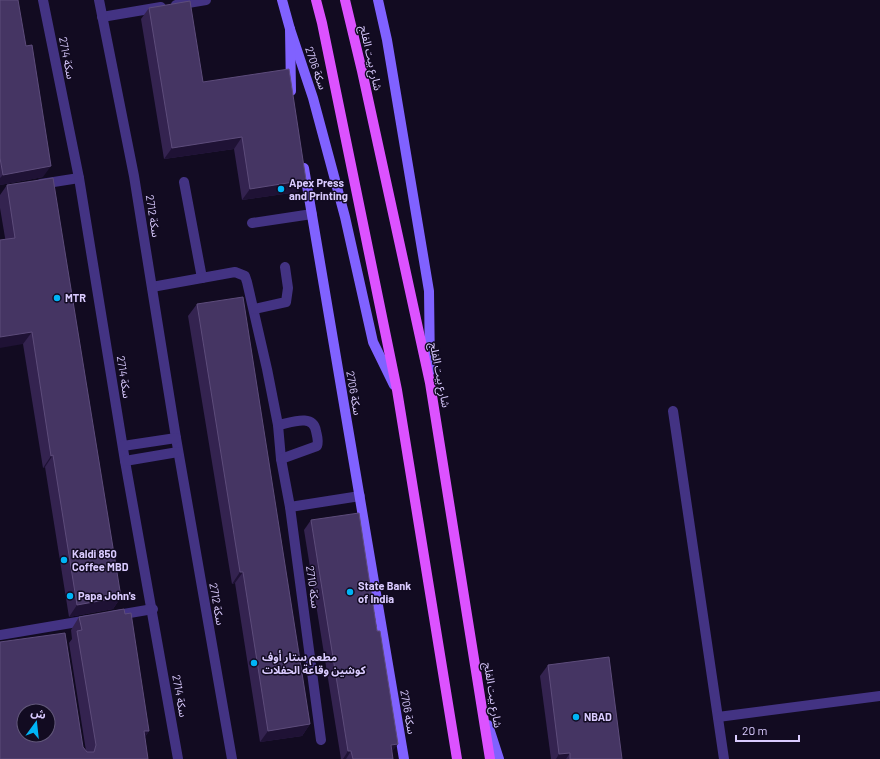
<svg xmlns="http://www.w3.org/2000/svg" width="880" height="759" viewBox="0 0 880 759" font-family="Barlow,'Noto Sans Arabic',sans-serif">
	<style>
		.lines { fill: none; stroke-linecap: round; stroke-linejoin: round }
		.lane { stroke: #433383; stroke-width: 10 }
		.street { stroke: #433383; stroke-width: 10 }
		.secondary { stroke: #8062ff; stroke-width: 10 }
		.primary { stroke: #dc52ff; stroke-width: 10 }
		.wall { fill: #342350 }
		.shaded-wall { fill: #1f1235 }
		.building { fill: #453563; stroke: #5d4c7b; fill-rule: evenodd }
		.poi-dot { fill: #00b4f6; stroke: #120b21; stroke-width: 1.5 }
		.labels { text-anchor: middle; stroke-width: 3; stroke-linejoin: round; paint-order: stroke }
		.street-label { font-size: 11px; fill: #dacbff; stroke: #120b21 }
		.poi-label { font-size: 11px; font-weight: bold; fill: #dacbff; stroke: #120b21; text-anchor: start }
	</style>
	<rect width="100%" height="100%" fill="#120b21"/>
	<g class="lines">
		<g class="lane">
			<polyline points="176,5 206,0"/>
			<polyline points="102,17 161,7"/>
			<polyline points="184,182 202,278"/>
			<polyline points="41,184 79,178"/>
			<polyline points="252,223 312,214"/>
			<polyline points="152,287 235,272 245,276 247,282 267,369 278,425 281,459 290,507"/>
			<polyline points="254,309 286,302 288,288 285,267"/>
			<path d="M278,425C290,423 313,413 316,431C317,436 319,441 317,446L281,459"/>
		</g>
		<g class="street">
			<polyline points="43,0 79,178 125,461 178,759"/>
			<polyline points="99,0 134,176 176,438 232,759"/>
			<polyline points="673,411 724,759"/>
			<polyline points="123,446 176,438"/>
			<polyline points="125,461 178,452"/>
			<polyline points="112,616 153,609"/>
			<polyline points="0,635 89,620"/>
			<polyline points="718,717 880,696"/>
			<polyline points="321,740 290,507 360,496"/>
		</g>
		<g class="secondary">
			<polyline points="282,0 290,29 313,98 345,217 373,342 394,385"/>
			<polyline points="378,0 387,40 429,291 430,371"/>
			<polyline points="290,29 291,91"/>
			<polyline points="304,168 404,759"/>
			<polyline points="488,725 499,759"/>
		</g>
		<g class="primary">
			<polyline points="316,0 322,23 397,390 457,759"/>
			<polyline points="345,0 362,71 430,383 490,759"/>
		</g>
	</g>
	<g class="wall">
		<polygon points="0,0 43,177 0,185"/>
		<polygon points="149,8 203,82 306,180 298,192 242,200 234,149 164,159 141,19"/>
		<polygon points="7,185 121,597 113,609 69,617 45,467 43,468 23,344 0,208 0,195"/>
		<polygon points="197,304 310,724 302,736 260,742 235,583 232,584 188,316"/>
		<polygon points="311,520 392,752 393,759 341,759 304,530"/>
		<polygon points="79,617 149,731 145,737 148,759 0,759 83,747 86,751 69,643 72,639 71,630"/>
		<polygon points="548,665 622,759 551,759 540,676"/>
	</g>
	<g class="shaded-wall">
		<polygon points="242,137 234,149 164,159 172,148"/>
		<polygon points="51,166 43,177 0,185 0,178 3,175"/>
		<polygon points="306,180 298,192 242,200 250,189"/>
		<polygon points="32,332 23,344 0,348 0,337"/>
		<polygon points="53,455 45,467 43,468 51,456"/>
		<polygon points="240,572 243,572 235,583 232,584"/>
		<polygon points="121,597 113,609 69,617 77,605"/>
		<polygon points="310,724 302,736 260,742 268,731"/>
		<polygon points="144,731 149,731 141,743"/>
		<polygon points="398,744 391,753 391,745"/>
		<polygon points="348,751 351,751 346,759 343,759"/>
		<polygon points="570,753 566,759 556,759 559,754"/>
	</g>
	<g class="building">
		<polygon points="0,0 18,0 26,46 32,45 51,166 3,175 0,158"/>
		<polygon points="190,1 203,82 289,69 306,180 250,189 242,137 172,148 149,8"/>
		<polygon points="53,178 121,597 77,605 53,455 51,456 32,332 0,337 0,240 15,238 7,185"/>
		<polygon points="243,297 310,724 268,731 243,572 240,572 197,304"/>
		<polygon points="359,513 377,631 380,631 398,744 391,745 393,759 353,759 351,751 348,751 311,520"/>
		<path d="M124,609L125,614L131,613L149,731H144L148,759H0V642L65,633L83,747L87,752H94L96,745L77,631L82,630L79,617ZM24,711H48V735H24Z"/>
		<polygon points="609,657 622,759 570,759 570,753 559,754 548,665"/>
	</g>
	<g class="poi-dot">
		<circle cx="281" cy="189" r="4"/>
		<circle cx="57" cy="298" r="4"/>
		<circle cx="64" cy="560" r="4"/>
		<circle cx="350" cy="592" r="4"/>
		<circle cx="70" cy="596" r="4"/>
		<circle cx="254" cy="663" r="4"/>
		<circle cx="576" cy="717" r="4"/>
	</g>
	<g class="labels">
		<g class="street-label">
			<text transform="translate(67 58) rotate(79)" y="4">سكة 2714</text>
			<text transform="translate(371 58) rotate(77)" y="4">شارع بيت الفلج</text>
			<text transform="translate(316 68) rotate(71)" y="4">سكة 2706</text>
			<text transform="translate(153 216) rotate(81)" y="4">سكة 2712</text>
			<text transform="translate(440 375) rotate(79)" y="4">شارع بيت الفلج</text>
			<text transform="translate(124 377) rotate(81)" y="4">سكة 2714</text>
			<text transform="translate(354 393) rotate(80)" y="4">سكة 2706</text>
			<text transform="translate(313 587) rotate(82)" y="4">سكة 2710</text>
			<text transform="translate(217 604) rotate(80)" y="4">سكة 2712</text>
			<text transform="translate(493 695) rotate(81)" y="4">شارع بيت الفلج</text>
			<text transform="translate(180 696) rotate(80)" y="4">سكة 2714</text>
			<text transform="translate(408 712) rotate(80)" y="4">سكة 2706</text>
		</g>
		<g class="poi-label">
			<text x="289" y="187">Apex Press<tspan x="289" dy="13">and Printing</tspan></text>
			<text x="65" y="302">MTR</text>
			<text x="72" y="558">Kaldi 850<tspan x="72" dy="13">Coffee MBD</tspan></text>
			<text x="358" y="590">State Bank<tspan x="358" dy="13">of India</tspan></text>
			<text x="78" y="600">Papa John's</text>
			<text x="262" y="661">مطعم ستار أوف<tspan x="262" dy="13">كوشين وقاعة الحفلات</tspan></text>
			<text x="584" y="721">NBAD</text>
		</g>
	</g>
	<g transform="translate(36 723) rotate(15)"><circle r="19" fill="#120b21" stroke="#62587a"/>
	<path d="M0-3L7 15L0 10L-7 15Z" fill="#00b4f6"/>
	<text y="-6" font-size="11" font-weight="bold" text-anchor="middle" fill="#dacbff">ش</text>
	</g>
	<path d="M736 735v6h63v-6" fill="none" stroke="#dacbff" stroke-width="2"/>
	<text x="742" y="735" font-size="12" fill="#dacbff" stroke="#120b21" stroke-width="3" paint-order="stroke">20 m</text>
</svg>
